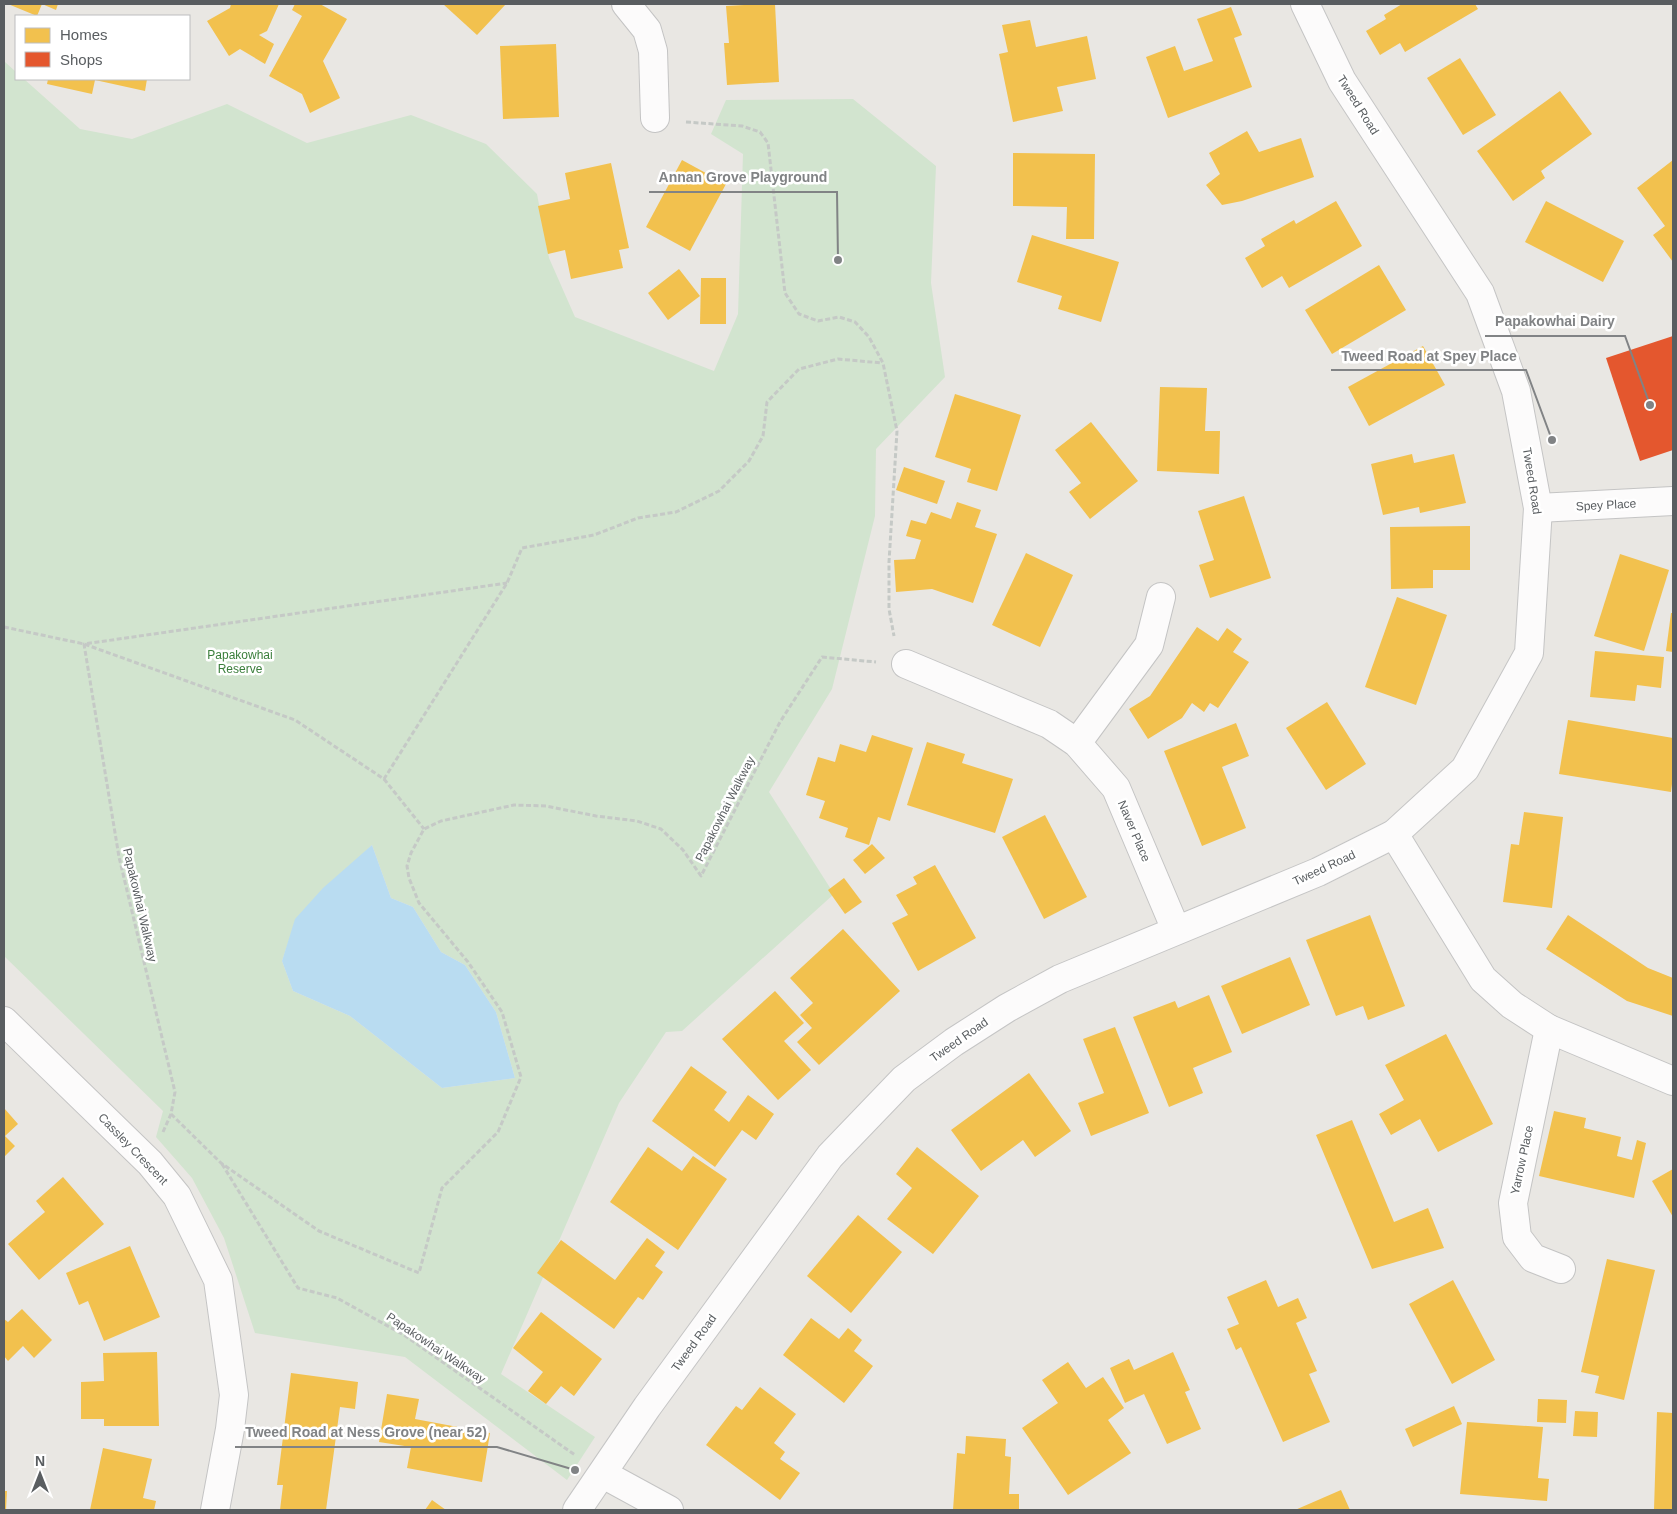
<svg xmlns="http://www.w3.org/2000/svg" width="1677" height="1514" viewBox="0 0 1677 1514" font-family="Arial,sans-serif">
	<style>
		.green { fill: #d2e4cf; fill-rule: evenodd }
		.water { fill: #b9dcf1 }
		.homes { fill: #f2c14e }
		.shops { fill: #e4572e }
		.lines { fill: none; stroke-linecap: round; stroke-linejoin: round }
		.street-casing { stroke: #c4c4c4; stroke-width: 30 }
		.secondary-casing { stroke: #c5c5c5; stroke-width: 30 }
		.path { stroke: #c5c9c6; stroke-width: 3; stroke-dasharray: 5 2.5; stroke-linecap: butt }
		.street { stroke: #fcfbfb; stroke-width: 28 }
		.secondary { stroke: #fcfbfb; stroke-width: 28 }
		.labels { text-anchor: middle; stroke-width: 5; stroke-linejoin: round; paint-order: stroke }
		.street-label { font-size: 12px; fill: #595d60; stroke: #fff }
		.park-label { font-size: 12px; fill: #3a7e3b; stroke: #fff }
		.leader { fill: none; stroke: #818385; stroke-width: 2 }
		.callout-dot { fill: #818385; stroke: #fff; stroke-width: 2 }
		.callout-label { font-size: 14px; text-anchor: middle; font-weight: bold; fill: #818385; stroke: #fff; stroke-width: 5; stroke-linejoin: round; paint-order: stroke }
	</style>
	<rect width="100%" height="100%" fill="#e9e7e3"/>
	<path class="green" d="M4,61L16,72V79H24L80,129L132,139L227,104L307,143L411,115L486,144L537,194L549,258L575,317L714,371L738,314L743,154L711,134L726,100L853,99L936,166L931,283L945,377L876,449L875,516L832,689L769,792L834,894L682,1031L666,1032L619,1103L501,1374L595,1437L567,1480L405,1357L255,1333L224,1238L192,1178L156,1137L163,1111L4,956ZM372,845L391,898L413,907L441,952L465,965L496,1012L515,1078L442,1088L350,1016L293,991L282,961L296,919Z"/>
	<polygon class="water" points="372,845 391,898 413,907 441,952 465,965 496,1012 515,1078 442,1088 350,1016 293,991 282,961 295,919 323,888"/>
	<g class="homes">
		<polygon points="8,4 58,4 56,10 42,4 37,16"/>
		<polygon points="231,4 279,4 267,31 259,35 274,44 265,64 240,49 229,56 207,21 230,8"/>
		<polygon points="295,4 320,4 347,19 323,61 340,98 310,113 302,94 269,76 302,16 292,10"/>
		<polygon points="443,4 506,4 477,35"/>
		<polygon points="762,4 775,4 779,82 727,85 724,43 729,43 726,6"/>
		<polygon points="1402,4 1475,4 1478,9 1405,52 1400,43 1380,55 1366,31 1386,19 1384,15"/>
		<polygon points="1231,7 1242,35 1234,38 1252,87 1168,118 1146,57 1175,46 1184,71 1213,61 1197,19"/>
		<polygon points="1030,20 1036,47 1087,36 1096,79 1057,87 1063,111 1013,122 999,54 1008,52 1002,25"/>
		<polygon points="556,44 559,117 503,119 500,46"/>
		<polygon points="1460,58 1496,115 1463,135 1427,78"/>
		<polygon points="48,79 147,79 145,91 95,80 92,94 47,84"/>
		<polygon points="1560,91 1592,134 1541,171 1545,178 1513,201 1477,151"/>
		<polygon points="1247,131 1259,152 1301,138 1314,177 1242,201 1222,205 1206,185 1220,174 1209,153"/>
		<polygon points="1013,153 1095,154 1094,239 1066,239 1067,207 1013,206"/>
		<polygon points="682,160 726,184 690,251 646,227"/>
		<polygon points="1673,160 1673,262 1653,235 1665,226 1637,188"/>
		<polygon points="611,163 629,248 619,250 623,268 571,279 565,250 548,254 538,206 570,199 565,173"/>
		<polygon points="1336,201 1362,246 1289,288 1282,276 1262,288 1245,258 1265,246 1261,239 1294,220 1296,224"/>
		<polygon points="1546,201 1624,241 1603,282 1525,242"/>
		<polygon points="1032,235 1119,262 1101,322 1058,309 1062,296 1017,282"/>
		<polygon points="1379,265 1406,310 1332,354 1305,310"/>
		<polygon points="679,269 700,296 668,320 648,293"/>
		<polygon points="701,278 726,278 726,324 700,324"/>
		<polygon points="1423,346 1445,385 1369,426 1348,387"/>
		<polygon points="1160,387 1207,388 1205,431 1220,431 1219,474 1157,471"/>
		<polygon points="955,394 1021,415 997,491 967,482 971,469 935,457"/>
		<polygon points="1091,422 1138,481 1090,519 1069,492 1081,483 1055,450"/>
		<polygon points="1412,454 1414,463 1454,454 1466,503 1420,513 1419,507 1383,515 1371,464"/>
		<polygon points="904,467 945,481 937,504 896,490"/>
		<polygon points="1244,496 1271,578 1210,598 1199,565 1214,560 1198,511"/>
		<polygon points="957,502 981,510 975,527 997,534 973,603 932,589 896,592 894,560 915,559 921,540 906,536 911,520 926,524 931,512 951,519"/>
		<polygon points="1470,526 1470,570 1433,570 1433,588 1391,589 1390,527"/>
		<polygon points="1026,553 1073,575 1040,647 992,625"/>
		<polygon points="1620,554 1669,570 1644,651 1594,636"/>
		<polygon points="1397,597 1447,615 1416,705 1365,687"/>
		<polygon points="1671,613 1673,613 1673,652 1666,651"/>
		<polygon points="1197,627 1218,641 1227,628 1242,639 1233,652 1249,662 1218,708 1210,703 1204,712 1192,703 1182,718 1148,739 1129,709 1150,696"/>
		<polygon points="1595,651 1664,657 1661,688 1637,685 1635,701 1590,697"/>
		<polygon points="1327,702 1366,764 1326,790 1286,728"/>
		<polygon points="1568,720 1673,738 1673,776 1671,792 1559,774"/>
		<polygon points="1236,723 1249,756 1222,767 1246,828 1202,846 1164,751"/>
		<polygon points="872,735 913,748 890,821 878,817 869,845 845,837 848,828 819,818 825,801 806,795 818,757 835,762 840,744 866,752"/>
		<polygon points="927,742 965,754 962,763 1013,779 995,833 907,805"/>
		<polygon points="1524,812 1563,817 1552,908 1503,902 1511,844 1519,845"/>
		<polygon points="1045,815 1087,897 1044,919 1002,837"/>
		<polygon points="872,844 885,858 865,874 853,860"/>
		<polygon points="935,865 976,938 918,971 892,923 908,915 896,895 917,884 913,877"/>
		<polygon points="844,878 862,902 845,914 828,890"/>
		<polygon points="1370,915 1405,1006 1368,1020 1363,1006 1336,1016 1306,940"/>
		<polygon points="1568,915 1648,968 1673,978 1673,1016 1627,1001 1546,949"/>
		<polygon points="843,929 900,991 819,1065 797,1042 812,1028 800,1015 813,1003 790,978"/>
		<polygon points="1290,957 1310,1005 1242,1034 1221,986"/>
		<polygon points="775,991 804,1023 784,1041 811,1070 778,1100 722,1039"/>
		<polygon points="1209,995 1232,1052 1193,1068 1203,1093 1169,1107 1133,1017 1175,1001 1178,1008"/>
		<polygon points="1115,1027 1149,1113 1091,1136 1078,1103 1104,1093 1083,1039"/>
		<polygon points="1446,1034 1493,1124 1438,1152 1420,1119 1391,1135 1379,1114 1404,1100 1385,1065"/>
		<polygon points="691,1066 727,1092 714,1110 729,1122 748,1095 774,1114 756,1140 742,1130 715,1167 652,1121"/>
		<polygon points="1029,1073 1071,1131 1035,1157 1023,1140 981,1171 951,1130"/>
		<polygon points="4,1108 18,1124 5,1136 15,1146 4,1157"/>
		<polygon points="1554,1111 1586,1118 1584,1128 1621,1137 1617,1156 1632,1160 1637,1140 1646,1143 1634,1198 1539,1176"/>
		<polygon points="1352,1120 1394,1222 1428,1208 1444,1248 1372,1269 1316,1135"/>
		<polygon points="648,1147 682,1171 693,1156 727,1179 678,1250 610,1202"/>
		<polygon points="917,1147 979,1196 933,1254 887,1219 912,1188 896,1174"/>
		<polygon points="1673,1169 1673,1217 1652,1181"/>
		<polygon points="63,1177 104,1224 39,1280 8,1244 45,1212 36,1201"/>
		<polygon points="858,1215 902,1252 851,1313 807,1276"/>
		<polygon points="647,1238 665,1252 655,1266 663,1272 643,1300 638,1297 614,1329 537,1273 561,1240 615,1280"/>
		<polygon points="130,1246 160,1317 104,1341 88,1301 79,1305 66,1273"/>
		<polygon points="1607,1259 1655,1270 1624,1400 1595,1393 1599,1376 1581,1372"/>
		<polygon points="1266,1280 1278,1307 1298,1298 1307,1318 1296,1323 1317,1371 1309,1374 1330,1422 1283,1442 1241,1347 1236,1350 1227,1329 1239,1324 1227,1297"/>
		<polygon points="1453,1280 1495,1360 1452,1384 1409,1304"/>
		<polygon points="22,1309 52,1340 34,1358 23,1346 8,1361 4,1356 4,1319 8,1322"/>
		<polygon points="541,1312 602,1359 574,1396 561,1386 546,1404 528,1391 543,1372 513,1348"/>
		<polygon points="811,1318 839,1339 848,1328 862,1340 854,1351 873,1366 844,1403 783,1355"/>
		<polygon points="157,1352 159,1426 104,1426 104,1419 81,1419 81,1382 104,1381 103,1353"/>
		<polygon points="1173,1352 1190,1390 1185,1392 1201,1429 1167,1444 1144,1394 1125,1403 1110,1368 1129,1359 1134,1370"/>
		<polygon points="1068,1362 1086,1388 1103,1377 1124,1408 1108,1420 1131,1453 1068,1495 1022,1428 1058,1403 1042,1380"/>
		<polygon points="291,1373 358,1382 355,1409 340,1407 326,1510 280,1510 283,1485 277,1485"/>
		<polygon points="760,1387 796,1414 774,1443 785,1452 780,1459 800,1473 780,1500 706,1445 736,1406 742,1410"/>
		<polygon points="387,1394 419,1399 415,1419 490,1433 482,1482 407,1468 411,1447 379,1442"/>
		<polygon points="1538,1399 1567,1400 1566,1423 1537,1422"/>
		<polygon points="1454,1406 1462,1424 1413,1447 1405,1429"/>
		<polygon points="1575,1411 1598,1412 1597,1437 1573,1436"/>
		<polygon points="1657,1412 1673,1413 1673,1510 1654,1510"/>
		<polygon points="1467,1422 1543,1427 1538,1478 1549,1479 1547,1501 1460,1494"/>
		<polygon points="966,1436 1006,1439 1005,1456 1011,1457 1009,1494 1019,1494 1019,1510 953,1510 957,1453 965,1454"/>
		<polygon points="103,1448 152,1459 143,1498 156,1501 154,1510 90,1510"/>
		<polygon points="1341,1490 1350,1510 1295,1510"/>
		<polygon points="4,1491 7,1491 6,1510 4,1510"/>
		<polygon points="432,1500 446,1510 425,1510"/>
	</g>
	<polygon class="shops" points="1673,336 1673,450 1640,461 1606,358"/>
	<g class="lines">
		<defs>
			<g id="street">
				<polyline points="626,4 647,30 653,51 655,118"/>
				<polyline points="1538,508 1673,501"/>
				<polyline points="906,664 1049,724 1077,743 1116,788 1176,930"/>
				<polyline points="1077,743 1149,645 1161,597"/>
				<polyline points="1394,834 1483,979 1512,1005 1549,1029 1673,1081"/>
				<polyline points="4,1021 150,1163 177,1196 218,1280 234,1395 230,1429 215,1510"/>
				<polyline points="1549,1029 1513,1203 1517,1237 1533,1258 1561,1269"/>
				<polyline points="603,1474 669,1510"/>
			</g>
			<polyline id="secondary" points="577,1510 647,1407 830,1156 904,1079 954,1042 1007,1008 1060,979 1318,872 1394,834 1465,769 1529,653 1538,508 1516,391 1480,293 1342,81 1305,4"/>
		</defs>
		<use href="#street" class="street-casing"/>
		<use href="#secondary" class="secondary-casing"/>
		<g class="path">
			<polyline points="686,122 742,126 760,132 768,143 785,293 799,314 818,321 839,317 855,322 869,337 883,363 897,431 889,562 889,609 894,636"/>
			<polyline points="4,627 84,644 295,720 384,779 507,583 522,548 594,535 638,518 676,512 719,491 749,461 763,436 767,402 799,369 838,359 882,363"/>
			<polyline points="384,779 424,829"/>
			<polyline points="171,1114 221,1163 319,1231 419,1273 442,1188 498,1132 521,1077 502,1012 468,962 419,903 409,878 407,866 411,853 424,829 441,821 514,805 546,806 596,816 637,821 661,829 683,850 701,876 780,722 822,657 876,662"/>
			<polyline points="163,1132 171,1114 175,1092 119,857 84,644 507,583"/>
			<polyline points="222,1164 298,1288 337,1298 404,1335 575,1455"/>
		</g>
		<use href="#street" class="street"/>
		<use href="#secondary" class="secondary"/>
	</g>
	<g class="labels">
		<g class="street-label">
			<text transform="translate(1358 105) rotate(58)" y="4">Tweed Road</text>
			<text transform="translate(1532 481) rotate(81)" y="4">Tweed Road</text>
			<text transform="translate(1606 505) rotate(-3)" y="4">Spey Place</text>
			<text transform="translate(725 809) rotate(-63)" y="4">Papakowhai Walkway</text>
			<text transform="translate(1134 831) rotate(67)" y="4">Naver Place</text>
			<text transform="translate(1324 868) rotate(-25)" y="4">Tweed Road</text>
			<text transform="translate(140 905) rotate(77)" y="4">Papakowhai Walkway</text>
			<text transform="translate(959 1040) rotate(-35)" y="4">Tweed Road</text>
			<text transform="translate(133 1149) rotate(46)" y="4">Cassley Crescent</text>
			<text transform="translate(1522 1160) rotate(-78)" y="4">Yarrow Place</text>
			<text transform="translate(694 1343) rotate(-54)" y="4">Tweed Road</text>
			<text transform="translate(436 1348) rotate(34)" y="4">Papakowhai Walkway</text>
		</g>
		<g class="park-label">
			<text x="240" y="659">Papakowhai<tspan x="240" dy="14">Reserve</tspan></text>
		</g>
	</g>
	<path class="leader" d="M838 260L837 192H649M1650 405L1625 336H1485M1552 440L1526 370H1331M575 1470L497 1447H235"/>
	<g class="callout-dot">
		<circle cx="838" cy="260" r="5"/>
		<circle cx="1650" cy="405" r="5"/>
		<circle cx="1552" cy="440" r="5"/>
		<circle cx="575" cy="1470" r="5"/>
	</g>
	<g class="callout-label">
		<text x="743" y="182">Annan Grove Playground</text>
		<text x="1555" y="326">Papakowhai Dairy</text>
		<text x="1429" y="361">Tweed Road at Spey Place</text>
		<text x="366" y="1437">Tweed Road at Ness Grove (near 52)</text>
	</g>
	<rect width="1677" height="1514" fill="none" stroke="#595d60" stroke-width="10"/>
	<rect x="15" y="15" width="175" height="65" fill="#ffffff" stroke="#bdbebf"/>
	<rect x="25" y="28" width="25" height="15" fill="#f2c14e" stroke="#bdbebf"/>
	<text x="60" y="40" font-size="15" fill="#595d60">Homes</text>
	<rect x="25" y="52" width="25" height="15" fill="#e4572e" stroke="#bdbebf"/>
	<text x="60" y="65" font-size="15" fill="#595d60">Shops</text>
	<g transform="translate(40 1474)" stroke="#ffffff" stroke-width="4" paint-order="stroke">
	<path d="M0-4L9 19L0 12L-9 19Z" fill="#595d60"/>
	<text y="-8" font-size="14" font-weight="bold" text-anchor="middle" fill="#595d60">N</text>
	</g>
</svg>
